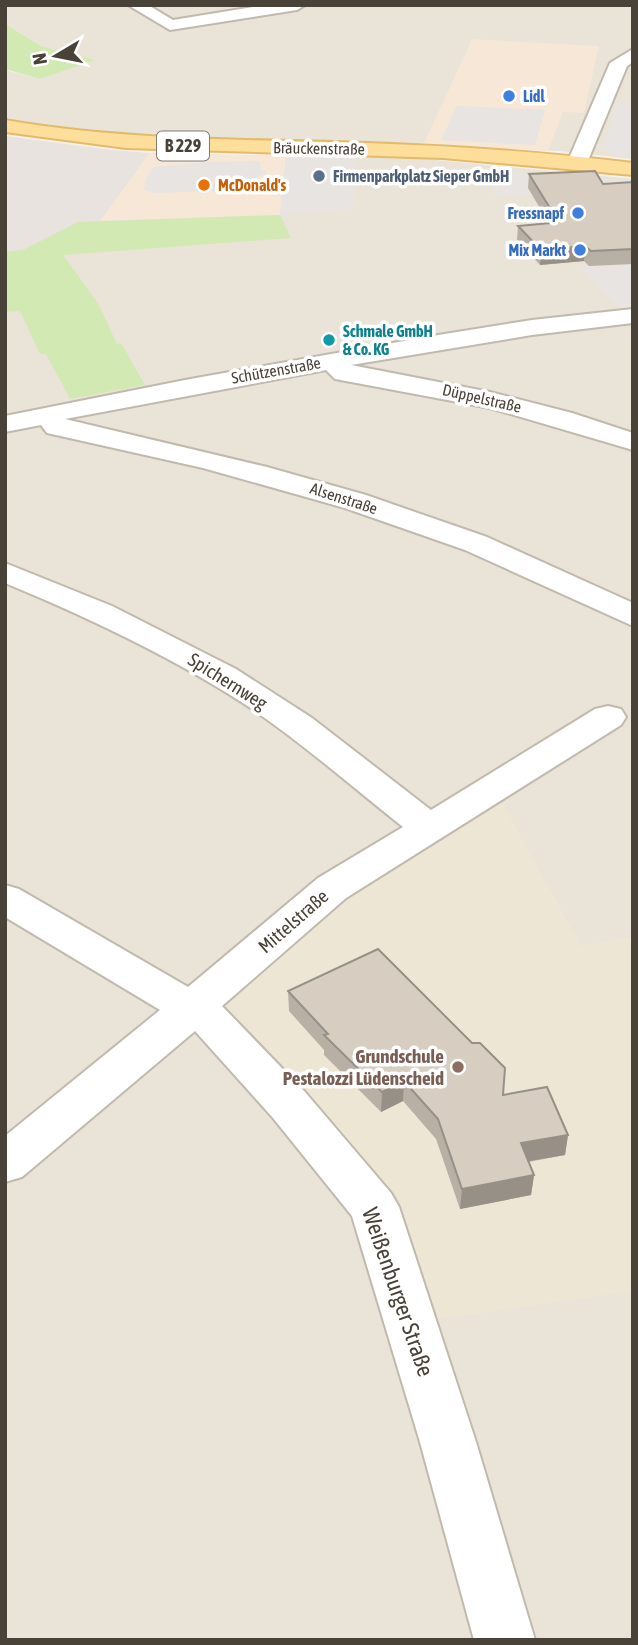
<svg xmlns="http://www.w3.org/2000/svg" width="638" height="1645" viewBox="0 0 638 1645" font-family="'Asap Condensed',sans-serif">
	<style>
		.residential { fill: #e9e3d8 }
		.commercial { fill: #f6e7d6 }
		.industrial { fill: #e8e3df }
		.education { fill: #eee6d4 }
		.green { fill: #d3e9b4 }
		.parking { fill: #e7e4e2 }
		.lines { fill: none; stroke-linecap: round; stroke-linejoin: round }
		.minor-casing { stroke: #c1b9ad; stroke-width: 4 }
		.major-casing { stroke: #e4ba6a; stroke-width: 4 }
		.minor { fill: #fff; fill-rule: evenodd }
		.major { fill: #fede9b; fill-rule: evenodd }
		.wall { fill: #b9b0a5 }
		.shaded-wall { fill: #969086 }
		.building { fill: #d7cdc0; stroke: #969086; stroke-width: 2 }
		.shop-dot { fill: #3f7fe0; stroke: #fff; stroke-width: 2.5 }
		.service-dot { fill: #5c6f8a; stroke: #fff; stroke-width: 2.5 }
		.food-dot { fill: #e8710a; stroke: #fff; stroke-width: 2.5 }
		.culture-dot { fill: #0f9aa8; stroke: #fff; stroke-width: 2.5 }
		.education-dot { fill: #8d6e63; stroke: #fff; stroke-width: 2.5 }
		.labels { text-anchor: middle; stroke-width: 7; stroke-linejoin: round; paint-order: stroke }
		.far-shop-label { font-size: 16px; font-weight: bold; fill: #366cbe; stroke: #fff; text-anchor: end }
		.far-street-label { font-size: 16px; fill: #494238; stroke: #fff }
		.far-service-label { font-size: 16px; font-weight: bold; fill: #4e5e75; stroke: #fff; text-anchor: start }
		.far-food-label { font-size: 16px; font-weight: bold; fill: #c56008; stroke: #fff; text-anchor: start }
		.far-culture-label { font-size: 16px; font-weight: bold; fill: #0d838f; stroke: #fff; text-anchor: start }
		.shield { fill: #fff; stroke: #807b74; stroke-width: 2 }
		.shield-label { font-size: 18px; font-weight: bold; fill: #494238 }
		.street-label { font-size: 19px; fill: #494238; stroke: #fff }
		.education-label { font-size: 19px; font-weight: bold; fill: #785e54; stroke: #fff; text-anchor: end }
		.near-street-label { font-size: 23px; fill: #494238; stroke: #fff }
	</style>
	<rect width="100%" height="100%" fill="#f5f1ea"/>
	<g class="residential">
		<polygon points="5,5 633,5 633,159 559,151 424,143 152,138 68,129 5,118 5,70 40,79 94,60 41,46 11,28 5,24"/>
		<polygon points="5,136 134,153 424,159 633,179 633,1640 5,1640"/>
	</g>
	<g class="commercial">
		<polygon points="472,39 599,46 584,113 563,112 548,151 424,143"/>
		<polygon points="149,153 286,156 280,215 100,221"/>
	</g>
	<polygon class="industrial" points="5,136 79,147 149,153 100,221 78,222 23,250 5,252"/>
	<polygon class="education" points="500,799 581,946 633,936 633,1291 438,1319 399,1198 229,1006 336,899"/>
	<g class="green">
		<polygon points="5,24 41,46 95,60 40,79 5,69"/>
		<polygon points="280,215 291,238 63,255 98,303 117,344 121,343 145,385 70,399 46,354 40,354 20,311 5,312 5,252 23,250 78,222"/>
	</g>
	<g class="parking">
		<polygon points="617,104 633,105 633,156 612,154 604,148"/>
		<polygon points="457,106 545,110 535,145 441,140"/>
		<polygon points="286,156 356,157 353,209 280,215"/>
		<polygon points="259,161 262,170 267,173 252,180 263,179 264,184 242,184 243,190 155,193 144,190 146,179 154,167 207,162"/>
		<polygon points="498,171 633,180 633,196 529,188 533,196 494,196"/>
		<polygon points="633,264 633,310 622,311 579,266"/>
	</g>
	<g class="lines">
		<defs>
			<g id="minor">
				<polygon points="128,5 148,5 173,20 265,5 305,5 297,10 170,30"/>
				<polygon points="633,49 633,62 627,66 587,163 584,167 570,167 567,163 610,63"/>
				<polygon points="633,309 633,323 532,335 351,365 490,392 572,413 633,433 633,450 490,408 335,379 326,370 65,419 267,467 366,495 487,537 633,603 633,626 465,550 345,508 203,468 47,433 41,425 5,432 5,416 185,380 432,336 532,320"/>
				<path d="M5,563L112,606L236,669L312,718L431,810L595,709L608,706L621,709L626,717L621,725L346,898L222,1006L305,1092L391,1193L399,1207L476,1442L535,1640H474L420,1442L352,1216L273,1118L195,1031L22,1177L5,1182V1136L160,1010L5,917V885L19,889L188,987L318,878L403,827C350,785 299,740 243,703C168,655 87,617 5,583Z"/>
			</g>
			<path id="major" d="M5,120C125,141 246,139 367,143C456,146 544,152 633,163V175L443,158L126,148L5,132Z"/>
		</defs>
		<use href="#minor" class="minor-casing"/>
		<use href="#major" class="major-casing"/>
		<use href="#minor" class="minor"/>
		<use href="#major" class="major"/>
	</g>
	<g class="wall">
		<polygon points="529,174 603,184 633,182 633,264 589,266 584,261 540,265 517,240 518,226 546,223 547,220 528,188"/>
		<polygon points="288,991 503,1095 568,1135 565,1155 528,1162 534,1175 531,1195 460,1209 436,1139 403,1101 381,1112 324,1055 324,1050 289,1011"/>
	</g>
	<g class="shaded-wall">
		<polygon points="585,246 584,261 540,265 541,250"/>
		<polygon points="404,1081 403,1101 381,1112 382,1092"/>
		<polygon points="568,1135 565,1155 518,1163 521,1143"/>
		<polygon points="534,1175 531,1195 460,1209 462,1189"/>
	</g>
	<g class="building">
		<polygon points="595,171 603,184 633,182 633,249 591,251 585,246 541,250 518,226 551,223 547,219 556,218 529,174"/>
		<polygon points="378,949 472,1043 480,1043 505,1068 503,1095 547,1087 568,1135 521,1143 534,1175 462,1189 438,1119 404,1081 382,1092 327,1038 324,1035 328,1034 288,991"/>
	</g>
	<g class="shop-dot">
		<circle cx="509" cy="96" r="7"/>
		<circle cx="578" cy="213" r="7"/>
		<circle cx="580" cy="250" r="7"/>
	</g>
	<circle class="service-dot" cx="319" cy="176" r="7"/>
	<circle class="food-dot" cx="204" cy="185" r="7"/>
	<circle class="culture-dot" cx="329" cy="340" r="7"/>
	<circle class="education-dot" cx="458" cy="1067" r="7"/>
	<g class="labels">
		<g class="far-shop-label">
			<text x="523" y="102" text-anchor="start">Lidl</text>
			<text x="564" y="219">Fressnapf</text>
			<text x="566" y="256">Mix Markt</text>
		</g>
		<g class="far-street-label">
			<text transform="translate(319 148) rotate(1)" y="6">Bräuckenstraße</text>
			<text transform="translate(276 370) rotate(-10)" y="6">Schützenstraße</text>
			<text transform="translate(482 398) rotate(13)" y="6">Düppelstraße</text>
			<text transform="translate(344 498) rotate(18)" y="6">Alsenstraße</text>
		</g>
		<g class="far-service-label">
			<text x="333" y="182">Firmenparkplatz Sieper GmbH</text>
		</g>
		<g class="far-food-label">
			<text x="218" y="191">McDonald's</text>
		</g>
		<g class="far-culture-label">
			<text x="343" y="337">Schmale GmbH<tspan x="343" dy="18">&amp; Co. KG</tspan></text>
		</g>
		<rect class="shield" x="157" y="131.5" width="52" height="29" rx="5"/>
		<g class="shield-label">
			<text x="183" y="152">B 229</text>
		</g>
		<g class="street-label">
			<text transform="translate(228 681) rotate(32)" y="7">Spichernweg</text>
			<text transform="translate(293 921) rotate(-41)" y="7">Mittelstraße</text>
		</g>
		<g class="education-label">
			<text x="444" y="1063">Grundschule<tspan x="444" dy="22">Pestalozzi Lüdenscheid</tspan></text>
		</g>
		<g class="near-street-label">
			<text transform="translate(398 1292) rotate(71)" y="8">Weißenburger Straße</text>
		</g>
	</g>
	<rect width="638" height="1645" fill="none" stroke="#494238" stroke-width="14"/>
	<g transform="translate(56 56) rotate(260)" stroke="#ffffff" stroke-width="5" paint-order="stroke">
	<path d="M0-5L12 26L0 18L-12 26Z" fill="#494238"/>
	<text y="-10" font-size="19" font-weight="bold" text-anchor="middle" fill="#494238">N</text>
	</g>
</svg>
